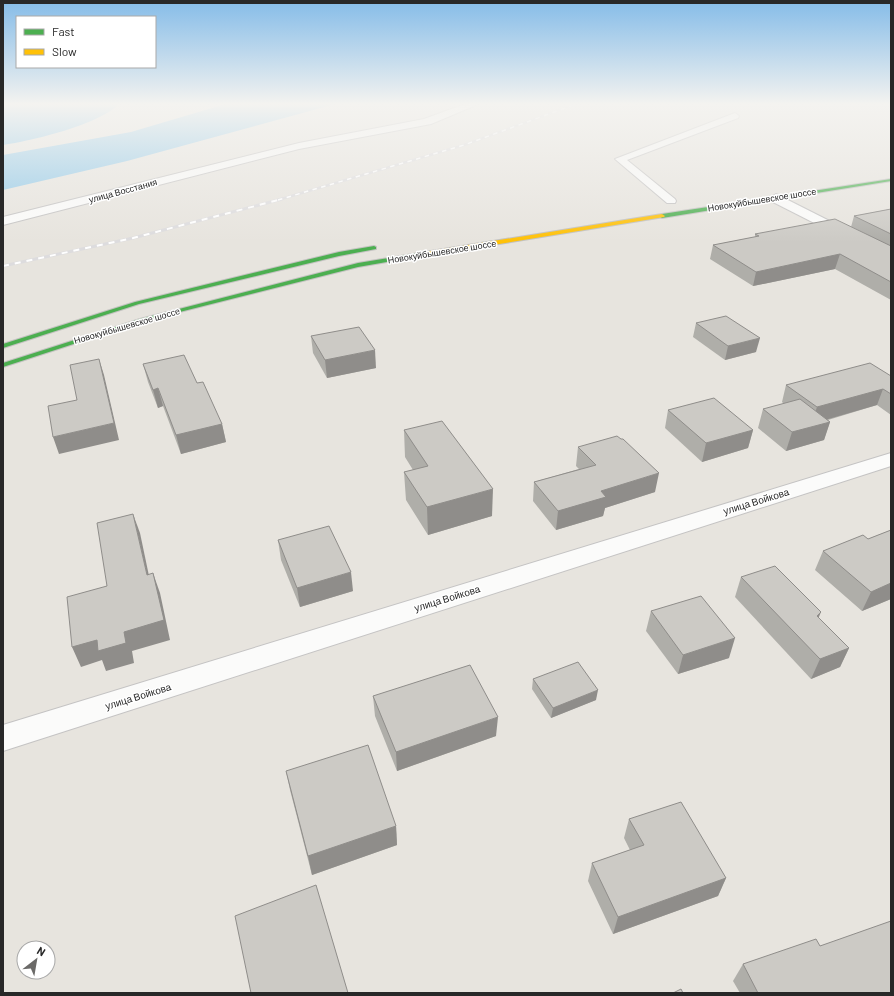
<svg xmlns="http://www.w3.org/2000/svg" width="894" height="996" viewBox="0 0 894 996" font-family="Barlow,sans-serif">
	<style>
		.water { fill: #92c9e8 }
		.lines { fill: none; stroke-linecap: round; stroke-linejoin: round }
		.lane-casing { stroke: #c4c3c3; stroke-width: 2 }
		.street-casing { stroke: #c4c3c3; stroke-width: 2 }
		.fast-casing { stroke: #c3c2c0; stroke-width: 2 }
		.slow-casing { stroke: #c3c2c0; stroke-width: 2 }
		.lane { fill: #fbfbfa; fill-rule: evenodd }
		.street { fill: #fbfbfa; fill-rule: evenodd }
		.fast { fill: #4caf50; fill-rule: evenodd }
		.slow { fill: #ffc107; fill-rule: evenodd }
		.rail-far1-casing { stroke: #dddcde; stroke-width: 2.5 }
		.rail-casing { stroke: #dddcde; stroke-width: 3 }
		.rail-far1 { stroke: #fff; stroke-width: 1.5; stroke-dasharray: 4.5; stroke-linecap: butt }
		.rail { stroke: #fff; stroke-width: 2; stroke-dasharray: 6; stroke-linecap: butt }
		.wall { fill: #afaea9 }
		.shaded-wall { fill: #8f8d8a }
		.building { fill: #cccac5; stroke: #8f8d8a }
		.labels { text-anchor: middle; stroke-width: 3; stroke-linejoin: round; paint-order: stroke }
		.far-street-label { font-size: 9px; fill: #282828; stroke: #fff }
		.street-label { font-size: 10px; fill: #282828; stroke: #fff }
	</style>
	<rect width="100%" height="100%" fill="#e7e4de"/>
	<g class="water">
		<path d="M3,103H119C103,124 30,141 3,145Z"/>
		<polygon points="229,103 339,103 127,161 3,190 3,155 131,132"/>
	</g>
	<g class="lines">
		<defs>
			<polygon id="lane" points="735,113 739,116 738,118 627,160 675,199 676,201 675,203 667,203 615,159"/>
			<g id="street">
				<polygon points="468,103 481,103 431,124 299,149 3,225 3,217 299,143 424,119"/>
				<polygon points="776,194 891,252 891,262 771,201 770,198"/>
				<polygon points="891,453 891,466 3,751 3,725"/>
			</g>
			<g id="fast">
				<polygon points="891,179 891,181 662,218 659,216 662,214"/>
				<polygon points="374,246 376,247 376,249 339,256 139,304 3,348 3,344 135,302 339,252"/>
				<polygon points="425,252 428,254 427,255 358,267 144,321 3,367 3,363 140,319 358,263"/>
			</g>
			<polygon id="slow" points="662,214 665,216 664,217 425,256 422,254 425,252"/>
		</defs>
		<use href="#lane" class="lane-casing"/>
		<use href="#street" class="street-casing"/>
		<use href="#fast" class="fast-casing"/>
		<use href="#slow" class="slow-casing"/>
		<use href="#lane" class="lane"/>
		<use href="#street" class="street"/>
		<use href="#fast" class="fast"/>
		<use href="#slow" class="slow"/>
		<defs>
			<polyline id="rail-far1" points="278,200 464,145 579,103"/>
			<polyline id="rail" points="3,266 133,238 282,199"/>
		</defs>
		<use href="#rail-far1" class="rail-far1-casing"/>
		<use href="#rail" class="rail-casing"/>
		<use href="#rail-far1" class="rail-far1"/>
		<use href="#rail" class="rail"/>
	</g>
	<g class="wall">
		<polygon points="891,209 891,300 835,269 753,286 710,259 713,245 755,237 755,234 851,227 854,216"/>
		<polygon points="696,323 756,352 725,360 693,337"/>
		<polygon points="311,336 376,368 327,378 313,353"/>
		<polygon points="143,364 197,383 222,424 226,442 181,454 163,406 158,408 148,382"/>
		<polygon points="891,376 891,415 877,405 828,420 830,422 824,440 786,451 758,428 763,409 784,404 782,402 786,385"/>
		<polygon points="668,410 753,430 748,448 702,462 665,428"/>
		<polygon points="404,430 492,516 428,535 406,500 404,472 413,470 405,457"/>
		<polygon points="578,447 655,492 605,508 603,516 556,530 533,501 534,482 579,469 576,466"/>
		<polygon points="891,530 891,599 862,611 815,570 823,551 868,539"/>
		<polygon points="278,540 353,591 300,607 281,560"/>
		<polygon points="741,577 819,618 849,648 840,667 811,679 735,597"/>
		<polygon points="651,611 729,658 678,674 646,631"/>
		<polygon points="533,679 596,700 551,718 532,689"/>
		<polygon points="373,696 496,736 397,771 375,716"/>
		<polygon points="286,771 396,826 397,845 312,875 290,790"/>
		<polygon points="629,819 726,878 718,896 613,934 588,881 592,863 630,850 624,838"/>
		<polygon points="820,946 891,993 740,993 733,981 743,964"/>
	</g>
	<g class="shaded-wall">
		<polygon points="840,254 835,269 753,286 756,272"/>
		<polygon points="760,338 756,352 725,360 728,346"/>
		<polygon points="375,350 376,368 327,378 325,360"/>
		<polygon points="99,359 104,375 119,440 59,454 53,437 114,423"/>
		<polygon points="158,388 163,406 158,408 153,390"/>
		<polygon points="883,389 877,405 811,424 817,407"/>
		<polygon points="830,422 824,440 786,451 792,432"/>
		<polygon points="222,424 226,442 181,454 176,435"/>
		<polygon points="753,430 748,448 702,462 706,443"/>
		<polygon points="659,473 655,492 605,508 603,516 556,530 558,511 601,491"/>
		<polygon points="493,489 492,516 428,535 427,507"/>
		<polygon points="133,514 140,533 153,595 147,575"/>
		<polygon points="351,572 353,591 300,607 297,588"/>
		<polygon points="153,573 160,593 170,640 132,651 134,663 106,671 102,660 81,667 72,647"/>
		<polygon points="891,583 891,599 862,611 871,592"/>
		<polygon points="821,612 813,631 817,616"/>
		<polygon points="735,638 729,658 678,674 683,655"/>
		<polygon points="849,648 840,667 811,679 820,659"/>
		<polygon points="598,690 596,700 551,718 553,708"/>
		<polygon points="498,717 496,736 397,771 396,752"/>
		<polygon points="396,826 397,845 312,875 308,856"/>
		<polygon points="726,878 718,896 613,934 618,917"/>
	</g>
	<g class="building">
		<polygon points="891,209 891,234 854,216"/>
		<polygon points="835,219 891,246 891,282 840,254 756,272 713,245 759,236 755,234"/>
		<polygon points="726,316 760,338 728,346 696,323"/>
		<polygon points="359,327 375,350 325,360 311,336"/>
		<polygon points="184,355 197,383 203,382 222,424 176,435 158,388 153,390 143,364"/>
		<polygon points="99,359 114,423 53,437 48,406 77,400 70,365"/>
		<polygon points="870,363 891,376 891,394 883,389 817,407 786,385"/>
		<polygon points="714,398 753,430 706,443 668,410"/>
		<polygon points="800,399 830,422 792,432 763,409"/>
		<polygon points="442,421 493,489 427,507 404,472 428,466 404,430"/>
		<polygon points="617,436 621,439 623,439 659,473 601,491 606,497 558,511 534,482 596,465 578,447"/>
		<polygon points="133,514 147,575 153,573 164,620 124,632 126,643 98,651 97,640 72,647 67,597 107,586 97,523"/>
		<polygon points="329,526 351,572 297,588 278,540"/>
		<polygon points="891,530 891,583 871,592 823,551 863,535 868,539"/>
		<polygon points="775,566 821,612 817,616 849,648 820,659 741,577"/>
		<polygon points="701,596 735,638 683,655 651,611"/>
		<polygon points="578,662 598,690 553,708 533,679"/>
		<polygon points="470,665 498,717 396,752 373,696"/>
		<polygon points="368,745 396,826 308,856 286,771"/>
		<polygon points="681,802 726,878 618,917 592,863 644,845 629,819"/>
		<polygon points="316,885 348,993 251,993 235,916"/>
		<polygon points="891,921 891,993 758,993 743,964 816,939 820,946"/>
		<polygon points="681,989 683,993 673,993"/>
	</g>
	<linearGradient id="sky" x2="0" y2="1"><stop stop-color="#85bce8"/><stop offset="0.43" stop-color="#f4f3f0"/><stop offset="1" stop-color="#f4f3f0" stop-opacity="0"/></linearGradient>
	<rect width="894" height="242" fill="url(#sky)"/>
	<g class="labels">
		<g class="far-street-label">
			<text transform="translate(123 191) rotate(-15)" y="3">улица Восстания</text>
			<text transform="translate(762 200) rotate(-9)" y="3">Новокуйбышевское шоссе</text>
			<text transform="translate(442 252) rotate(-9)" y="3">Новокуйбышевское шоссе</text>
			<text transform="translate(127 326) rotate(-16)" y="3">Новокуйбышевское шоссе</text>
		</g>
		<g class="street-label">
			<text transform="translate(756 501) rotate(-17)" y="4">улица Войкова</text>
			<text transform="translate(447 598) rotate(-17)" y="4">улица Войкова</text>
			<text transform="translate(138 696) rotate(-17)" y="4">улица Войкова</text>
		</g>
	</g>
	<rect width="894" height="996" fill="none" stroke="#282828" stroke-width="8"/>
	<rect x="16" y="16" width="140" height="52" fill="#ffffff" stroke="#a9a9a9"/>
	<rect x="24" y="29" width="20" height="6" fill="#4caf50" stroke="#a9a9a9"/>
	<text x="52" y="36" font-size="12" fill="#282828">Fast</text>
	<rect x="24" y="49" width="20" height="6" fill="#ffc107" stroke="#a9a9a9"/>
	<text x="52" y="56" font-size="12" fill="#282828">Slow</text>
	<g transform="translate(36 960) rotate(31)"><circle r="19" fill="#ffffff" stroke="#a9a9a9"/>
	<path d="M0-3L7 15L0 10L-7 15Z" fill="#6b6a68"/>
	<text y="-6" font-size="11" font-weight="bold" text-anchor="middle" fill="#282828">N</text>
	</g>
</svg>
